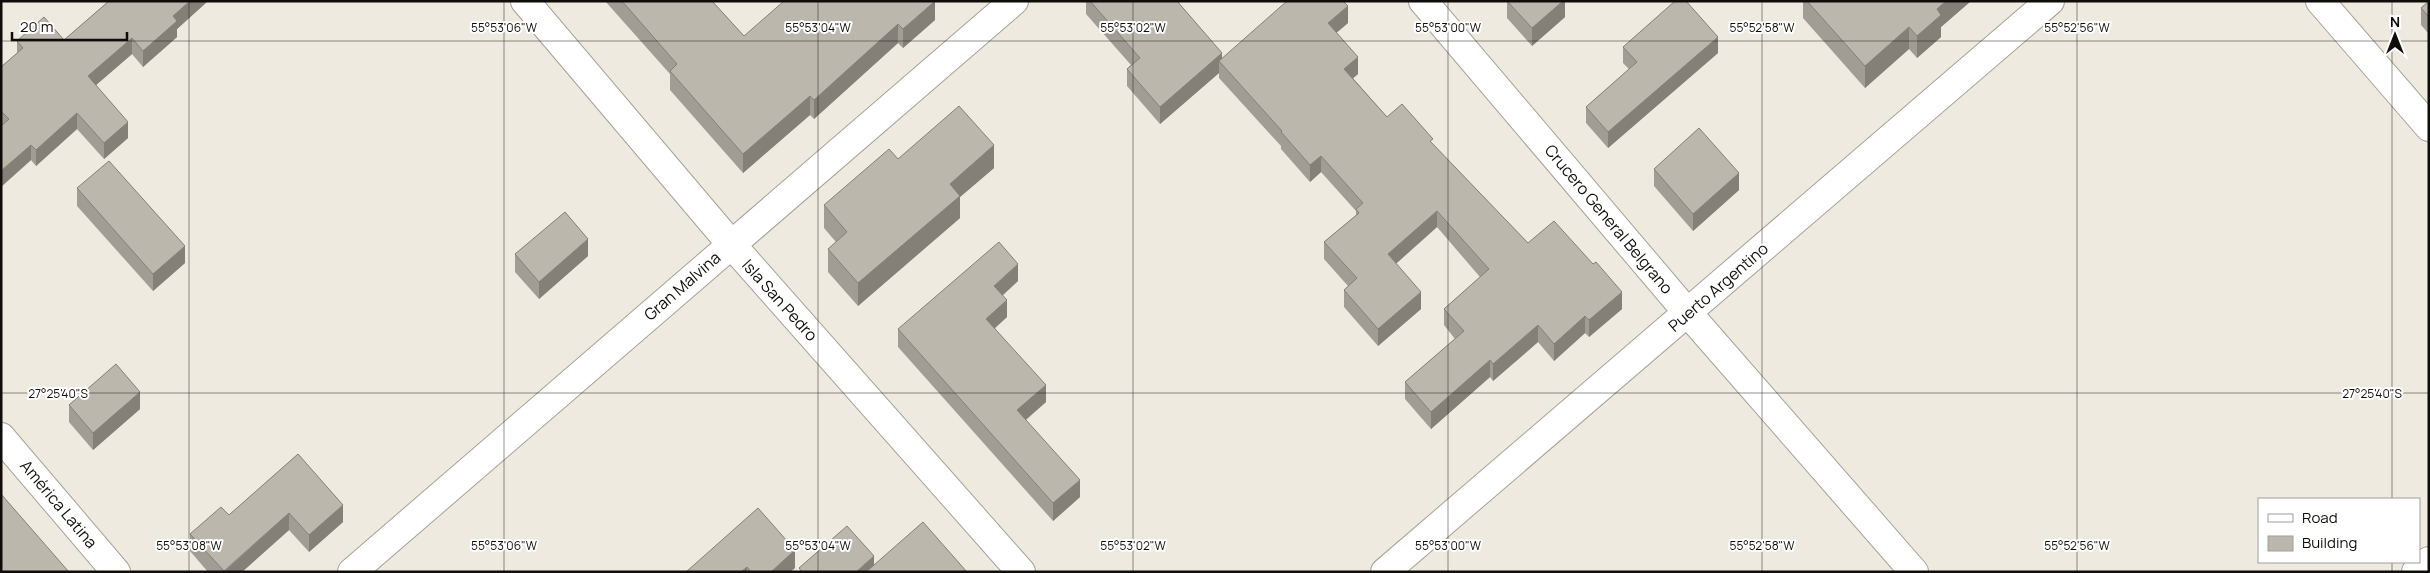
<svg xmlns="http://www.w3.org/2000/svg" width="2430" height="573" viewBox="0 0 2430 573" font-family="Manrope,sans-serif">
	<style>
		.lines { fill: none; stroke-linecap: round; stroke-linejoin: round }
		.minor-casing { stroke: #a6a197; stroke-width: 30 }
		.minor { stroke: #fff; stroke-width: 28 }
		.wall { fill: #a29d94 }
		.shaded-wall { fill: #848078 }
		.building { fill: #bcb7ac; stroke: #848078 }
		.ticks { fill: none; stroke: #0e0d09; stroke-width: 1; stroke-opacity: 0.45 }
		.labels { text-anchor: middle; stroke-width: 4; stroke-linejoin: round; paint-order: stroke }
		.street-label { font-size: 16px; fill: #0e0d09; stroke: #fff }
		.ticks-label { font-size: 12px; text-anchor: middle; fill: #0e0d09; stroke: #fff; stroke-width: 4; stroke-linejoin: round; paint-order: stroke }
	</style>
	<rect width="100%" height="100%" fill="#efeadf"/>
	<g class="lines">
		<defs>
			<g id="minor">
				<polyline points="525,1 731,244 1021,572"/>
				<polyline points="1423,1 1687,312 1914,572"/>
				<polyline points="2320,1 2429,127"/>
				<polyline points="1,437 116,572"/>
				<polyline points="352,572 1014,1"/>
				<polyline points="1385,572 2050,1"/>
				<polyline points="2416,572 2429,561"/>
			</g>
		</defs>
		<use href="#minor" class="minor-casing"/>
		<use href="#minor" class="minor"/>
	</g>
	<g class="wall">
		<polygon points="109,1 208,1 177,29 177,37 143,67 132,54 96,85 128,138 104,159 77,129 36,166 31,160 2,186 1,185 1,67 17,53 17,41 64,40"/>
		<polygon points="605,1 712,1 744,36 935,20 903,48 898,43 814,119 810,115 743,173 670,90 670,74"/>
		<polygon points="1086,1 1177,1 1222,58 1348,23 1336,33 1358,74 1353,78 1387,117 1433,145 1528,243 1622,309 1589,337 1585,333 1554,361 1538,342 1493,381 1490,377 1431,429 1405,399 1405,382 1455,339 1444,325 1444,309 1480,277 1437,227 1396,263 1421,309 1378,346 1344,307 1344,290 1348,286 1324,259 1324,242 1356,215 1356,211 1321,172 1310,182 1281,149 1281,146 1219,78 1219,73 1160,124 1127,86 1127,69 1131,65 1086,14"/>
		<polygon points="1507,1 1565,1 1565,17 1532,46 1507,18"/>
		<polygon points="1803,1 1971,1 1941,27 1941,37 1917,58 1909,49 1865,88 1803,18"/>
		<polygon points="2429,1 2429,34 2421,25 2421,8"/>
		<polygon points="1623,47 1718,53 1608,148 1586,123 1586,107 1629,69 1623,63"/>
		<polygon points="898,159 994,168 960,197 960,218 858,306 828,272 828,249 836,242 824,228 824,205"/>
		<polygon points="1654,169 1739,190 1693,231 1654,186"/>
		<polygon points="77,188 185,263 153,291 77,206"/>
		<polygon points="515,254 588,256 539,299 515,272"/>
		<polygon points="1018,281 1003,295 1007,317 995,328 1046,402 1026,420 1080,497 1053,521 898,347 898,329"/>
		<polygon points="69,405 140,409 93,450 69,422"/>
		<polygon points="298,454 343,522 309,552 289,530 242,572 208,572 190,551 190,534 229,515"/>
		<polygon points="795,550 795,568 790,572 686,572"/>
	</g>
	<g class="shaded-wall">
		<polygon points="190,1 208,1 177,29 177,37 143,67 143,51 173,16"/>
		<polygon points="935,1 935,20 903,48 903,29"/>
		<polygon points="1563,1 1565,1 1565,17 1532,46 1532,28"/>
		<polygon points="1946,1 1971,1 1941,27 1941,37 1917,58 1917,36 1937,9"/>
		<polygon points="1348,6 1348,23 1328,40 1328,23"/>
		<polygon points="898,24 898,43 814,119 814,100"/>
		<polygon points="1909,27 1909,49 1865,88 1865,66"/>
		<polygon points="1718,37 1718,53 1608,148 1608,132"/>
		<polygon points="132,38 132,54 88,92 88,76"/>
		<polygon points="1222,53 1222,65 1219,61 1219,73 1160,124 1160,107"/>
		<polygon points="1358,57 1358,74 1344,86 1344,69"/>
		<polygon points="810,96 810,115 743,173 743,154"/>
		<polygon points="77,113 77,129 36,166 36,150"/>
		<polygon points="128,122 128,138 104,159 104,143"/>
		<polygon points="31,145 31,160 2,186 2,170"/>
		<polygon points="994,145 994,168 960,197 960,218 858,306 858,283 950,184"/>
		<polygon points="1321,156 1321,172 1310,182 1310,165"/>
		<polygon points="1739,173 1739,190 1693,231 1693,214"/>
		<polygon points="1437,211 1437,227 1388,271 1388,254"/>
		<polygon points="588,239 588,256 539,299 539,282"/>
		<polygon points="185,246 185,263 153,291 153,274"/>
		<polygon points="1018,264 1018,281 994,303 994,286"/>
		<polygon points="1421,292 1421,309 1378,346 1378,329"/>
		<polygon points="1622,292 1622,309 1589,337 1589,320"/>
		<polygon points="1007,300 1007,317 986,336 986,319"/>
		<polygon points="1585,316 1585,333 1554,361 1554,344"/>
		<polygon points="1538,325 1538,342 1493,381 1493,364"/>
		<polygon points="1490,360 1490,377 1431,429 1431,412"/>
		<polygon points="1046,385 1046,402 1017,427 1017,410"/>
		<polygon points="140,392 140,409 93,450 93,433"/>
		<polygon points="1080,480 1080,497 1053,521 1053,503"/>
		<polygon points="343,505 343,522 309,552 309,535"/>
		<polygon points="289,513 289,530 242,572 224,572"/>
		<polygon points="795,550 795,568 790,572 771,572"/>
		<polygon points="874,556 874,572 856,572"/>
		<polygon points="747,567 747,572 741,572"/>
	</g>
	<g class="building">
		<polygon points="109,1 190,1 173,16 177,21 143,51 132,38 88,76 128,122 104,143 77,113 36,150 31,145 2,170 1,169 1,126 9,119 1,111 1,67 23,48 17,41 44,17 64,40"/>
		<polygon points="622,1 712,1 744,36 784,1 935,1 903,29 898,24 814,100 810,96 743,154 670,71 677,64"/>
		<polygon points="1090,1 1177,1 1222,53 1160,107 1127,69 1140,58"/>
		<polygon points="1287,1 1343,1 1348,6 1328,23 1358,57 1344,69 1387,117 1402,104 1433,139 1430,141 1528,243 1554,221 1593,264 1596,262 1622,292 1589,320 1585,316 1554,344 1538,325 1493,364 1490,360 1431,412 1405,382 1464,331 1444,309 1489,269 1437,211 1388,254 1421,292 1378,329 1344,290 1357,278 1324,242 1359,213 1356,209 1363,203 1321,156 1310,165 1281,132 1282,131 1219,61"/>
		<polygon points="1507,1 1563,1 1532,28"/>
		<polygon points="1675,1 1686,1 1718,37 1608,132 1586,107 1637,62 1623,47"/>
		<polygon points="1807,1 1946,1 1937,9 1941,15 1917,36 1909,27 1865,66"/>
		<polygon points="2429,1 2429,17 2421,8"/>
		<polygon points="959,106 994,145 950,184 960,196 858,283 828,249 847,232 824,205 889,149 898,159"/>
		<polygon points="1699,128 1739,173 1693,214 1654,169"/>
		<polygon points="109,161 185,246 153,274 77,188"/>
		<polygon points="565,212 588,239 539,282 515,254"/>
		<polygon points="999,242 1018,264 994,286 1007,300 986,319 1046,385 1017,410 1080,480 1053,503 898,329"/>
		<polygon points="116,364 140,392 93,433 69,405"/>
		<polygon points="298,454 343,505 309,535 289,513 224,571 190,534 221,507 229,515"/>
		<polygon points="1,494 69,572 1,572"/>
		<polygon points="758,508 795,550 771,572 751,572 747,567 741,572 686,572"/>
		<polygon points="923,522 967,572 866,572"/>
		<polygon points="847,526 874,556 856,572 802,572 799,568"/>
	</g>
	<path class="ticks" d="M189,1V572M504,1V572M818,1V572M1133,1V572M1448,1V572M1762,1V572M2077,1V572M2392,1V499M1,41H2429M1,393H2429M2392,562V572"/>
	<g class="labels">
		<g class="street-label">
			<text transform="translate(1609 219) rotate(50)" y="6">Crucero General Belgrano</text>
			<text transform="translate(682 286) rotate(-41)" y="6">Gran Malvina</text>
			<text transform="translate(1718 287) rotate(-41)" y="6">Puerto Argentino</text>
			<text transform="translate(780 300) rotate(48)" y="6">Isla San Pedro</text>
			<text transform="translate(59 504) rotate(50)" y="6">América Latina</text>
		</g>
	</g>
	<g class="ticks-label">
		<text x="504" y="32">55°53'06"W</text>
		<text x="818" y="32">55°53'04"W</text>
		<text x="1133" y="32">55°53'02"W</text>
		<text x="1448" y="32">55°53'00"W</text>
		<text x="1762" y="32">55°52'58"W</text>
		<text x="2077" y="32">55°52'56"W</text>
		<text x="58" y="398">27°25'40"S</text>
		<text x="2372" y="398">27°25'40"S</text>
		<text x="189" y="550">55°53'08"W</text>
		<text x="504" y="550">55°53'06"W</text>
		<text x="818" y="550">55°53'04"W</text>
		<text x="1133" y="550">55°53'02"W</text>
		<text x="1448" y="550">55°53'00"W</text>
		<text x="1762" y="550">55°52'58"W</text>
		<text x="2077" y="550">55°52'56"W</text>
	</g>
	<rect width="2430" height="573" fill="none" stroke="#0e0d09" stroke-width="5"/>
	<rect x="2258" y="498" width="162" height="65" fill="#ffffff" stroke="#9f9e9d"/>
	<rect x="2268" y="514" width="25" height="8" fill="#ffffff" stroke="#9f9e9d"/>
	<text x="2302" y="523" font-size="15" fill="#0e0d09">Road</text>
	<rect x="2268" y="536" width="25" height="15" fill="#bcb7ac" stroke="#9f9e9d"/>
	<text x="2302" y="548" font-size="15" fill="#0e0d09">Building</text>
	<g transform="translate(2395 35)" stroke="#ffffff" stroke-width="4" paint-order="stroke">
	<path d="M0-4L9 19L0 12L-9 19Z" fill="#0e0d09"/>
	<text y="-8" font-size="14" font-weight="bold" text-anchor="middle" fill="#0e0d09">N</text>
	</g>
	<path d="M12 32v8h115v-8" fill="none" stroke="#0e0d09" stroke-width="2.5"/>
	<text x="20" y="32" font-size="15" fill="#0e0d09" stroke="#ffffff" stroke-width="4" paint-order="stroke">20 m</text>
</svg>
